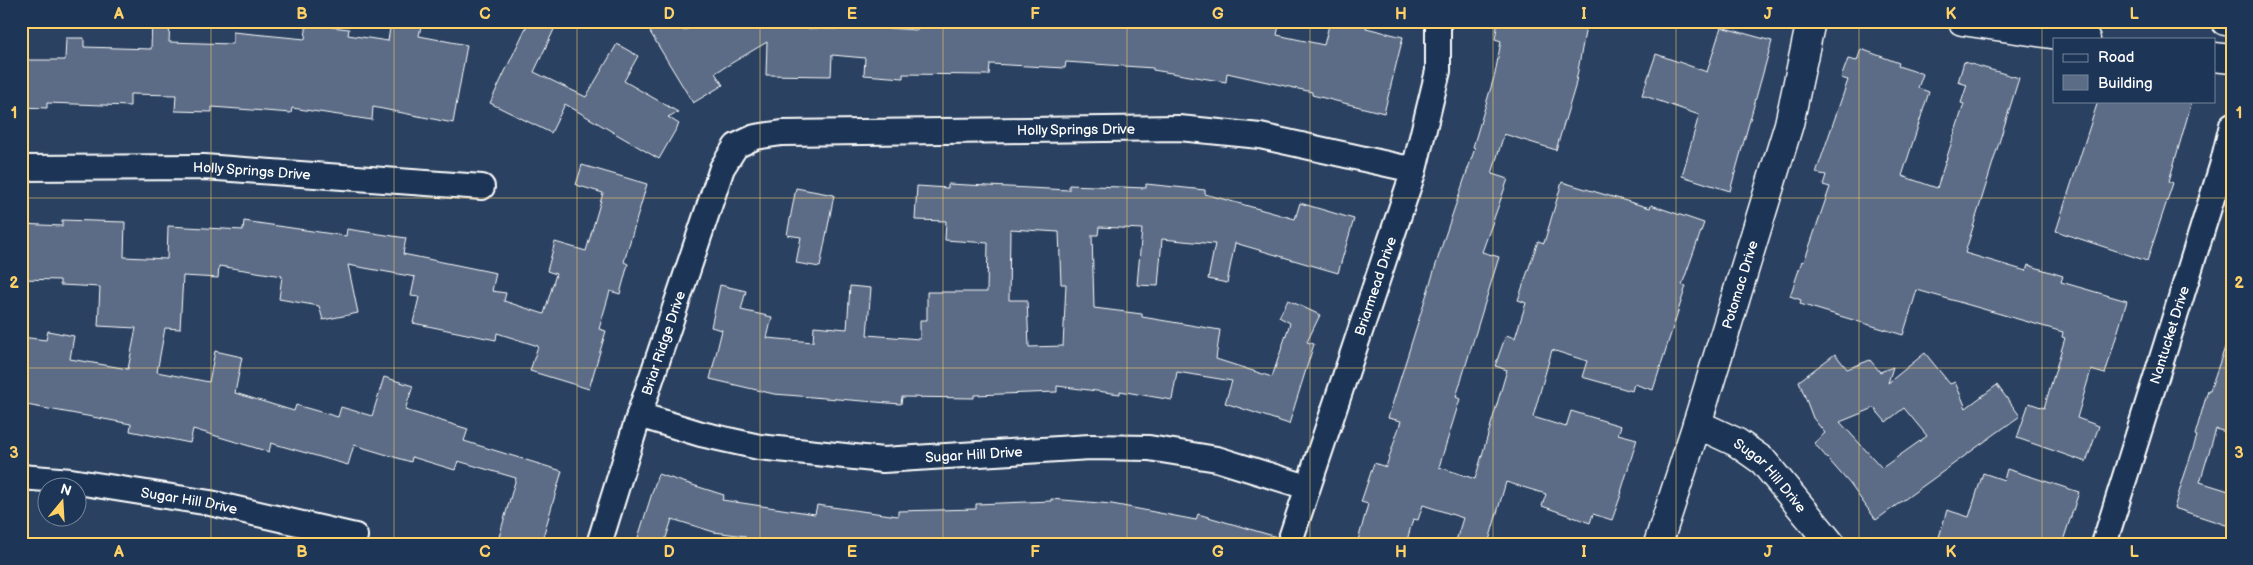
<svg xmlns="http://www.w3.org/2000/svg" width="2253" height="565" viewBox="0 0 2253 565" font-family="'Balsamiq Sans',sans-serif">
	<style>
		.building { fill: #5b6c86; stroke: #fff; fill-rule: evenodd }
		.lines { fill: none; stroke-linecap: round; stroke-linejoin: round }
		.street-casing { stroke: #fff; stroke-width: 28 }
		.secondary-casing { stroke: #fff; stroke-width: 31 }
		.street { stroke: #1d3557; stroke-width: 24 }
		.secondary { stroke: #1d3557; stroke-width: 28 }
		.grid { fill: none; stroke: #ffd166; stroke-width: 1; stroke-opacity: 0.55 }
		.labels { text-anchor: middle; stroke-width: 5; stroke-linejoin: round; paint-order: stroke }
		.street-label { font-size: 14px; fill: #fff; stroke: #1d3557 }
		.neatline { fill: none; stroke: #ffd166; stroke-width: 2 }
		.grid-label { font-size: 16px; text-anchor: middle; font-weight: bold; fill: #ffd166 }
	</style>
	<rect width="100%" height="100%" fill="#2a4161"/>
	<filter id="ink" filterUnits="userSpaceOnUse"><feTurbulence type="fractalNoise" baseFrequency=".02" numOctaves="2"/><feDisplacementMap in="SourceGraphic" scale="10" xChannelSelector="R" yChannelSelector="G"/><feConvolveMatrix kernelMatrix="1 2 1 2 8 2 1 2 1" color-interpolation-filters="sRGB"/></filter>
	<g filter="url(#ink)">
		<g class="building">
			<polygon points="152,21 170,21 169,42 233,44 233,32 305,39 307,21 332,21 331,27 349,29 348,35 388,41 391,21 422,21 419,36 467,45 453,123 373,107 372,120 292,108 291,113 212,107 212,112 175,111 176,95 130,94 130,106 47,103 47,108 21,107 21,60 65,60 66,38 84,38 84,47 151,49"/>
			<polygon points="529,21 558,21 534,72 586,97 617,44 638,56 624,81 678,112 668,117 679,124 659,159 565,104 551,133 490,103"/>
			<polygon points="667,21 678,21 684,31 700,21 779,21 778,28 840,29 840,21 872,21 871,27 917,30 917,21 1280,21 1277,35 1324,45 1330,21 1368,21 1366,28 1403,37 1384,113 1312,95 1312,92 1227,73 1226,82 1153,70 1153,68 1066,62 1065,68 990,64 989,75 903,74 903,78 864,75 865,58 832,55 831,76 766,75 767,42 715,73 723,85 693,103 650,32"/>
			<polygon points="1498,21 1587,21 1575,87 1556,150 1504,134 1492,174 1508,179 1482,252 1499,257 1456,397 1460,399 1439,467 1475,479 1507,370 1495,366 1506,335 1515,338 1526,303 1518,300 1538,241 1544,243 1562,182 1650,208 1651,205 1704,223 1682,285 1686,286 1653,390 1634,384 1632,391 1582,377 1587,361 1552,350 1533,417 1566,427 1571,411 1621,426 1618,434 1637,439 1621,492 1622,492 1612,520 1593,514 1590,523 1542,506 1546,494 1506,482 1488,544 1455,544 1463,518 1423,505 1418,520 1413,519 1406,544 1357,544 1368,504 1361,502 1374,463 1386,467 1401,421 1388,418 1444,239 1475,148 1473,147 1495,74 1501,41 1495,39"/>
			<polygon points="1721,27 1772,41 1730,191 1682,176 1699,115 1642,95 1656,54 1707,72"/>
			<polygon points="1861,49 1899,63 1898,66 1923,74 1918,88 1929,92 1902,176 1937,188 1964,104 1961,103 1967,85 1958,82 1964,62 2019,78 1965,253 2026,271 2028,265 2063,276 2061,282 2127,301 2105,374 2091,370 2077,418 2099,426 2086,462 2017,438 2029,403 2044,408 2065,338 2062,337 2063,332 1917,290 1903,335 1800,304 1801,300 1790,296 1802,261 1804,262 1830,187 1823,185 1826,175 1816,173 1848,80 1841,78 1848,59 1857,61"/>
			<polygon points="2098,101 2192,101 2169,181 2173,183 2147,261 2056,231"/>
			<polygon points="582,165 647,184 624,262 628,264 620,294 610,291 599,329 606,331 589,389 530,371 538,346 497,333 496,340 413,323 419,297 411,296 415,277 348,265 358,313 323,320 319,306 279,299 282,276 219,266 218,278 183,276 180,329 165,328 157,372 209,382 215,351 242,357 235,393 294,411 296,405 338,417 341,407 372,416 384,377 413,386 405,410 468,429 464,441 562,471 541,544 497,544 516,478 458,461 455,470 412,457 411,462 354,445 348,465 271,443 269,452 193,429 190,443 130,431 131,424 21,404 21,337 46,340 48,331 74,336 70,359 128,369 136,328 98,326 100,287 60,285 60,280 21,279 21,224 62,226 62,220 125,222 124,257 167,259 168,226 243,230 244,221 346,236 347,229 406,238 403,254 496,273 492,291 506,293 504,301 544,314 556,274 547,271 555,242 586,251 603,193 576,185"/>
			<path d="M948,184L1069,190V185L1146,188V184L1205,190V194L1295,219L1300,203L1354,219L1338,273L1235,243L1227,283L1208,279L1215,244L1162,239L1158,286L1137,285L1142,229L1099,227L1098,235H1092L1094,308L1142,314V317L1220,330L1216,359L1272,377L1290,323L1279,317L1288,300L1320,315L1307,342L1314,344L1289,424L1225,403L1232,381L1177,372L1172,400L1120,391V394L1057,386V392L974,395V398L902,397L901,404L774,394L710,379L722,330L711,327L720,285L746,291L741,310L772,317L767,338L813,342L814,326L847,329L850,286L871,288L867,335L920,339V320H927V292H987L988,243L945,240L946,221L915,220L917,186L948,188ZM1010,229L1059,232L1061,284H1066L1063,346L1029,347L1027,300H1009Z"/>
			<polygon points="796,188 834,195 820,267 796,263 801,237 787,235"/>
			<polygon points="2229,336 2232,337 2232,434 2216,429 2200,482 2232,492 2232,527 2174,508 2197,436 2195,435 2208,390 2210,390"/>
			<path d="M1925,353L1950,384L1955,382L1966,408L1997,385L2020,416L1876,520L1850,484L1814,443L1825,433L1813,418L1799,381L1835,354L1847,369L1870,360L1880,372L1893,367L1888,383ZM1874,408L1886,422L1904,408L1927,436L1882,468L1840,422Z"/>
			<polygon points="2007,469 2079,492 2062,544 1937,544 1947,510 1969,517 1983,473 2004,480"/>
			<polygon points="658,474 724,495 722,500 815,514 817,505 898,516 898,511 976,509 976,504 1051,501 1051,499 1112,504 1196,520 1198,514 1277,537 1276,544 744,544 745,536 714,532 672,519 664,544 636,544"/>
		</g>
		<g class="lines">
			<defs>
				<g id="street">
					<path id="s1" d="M21,168L204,167L482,187"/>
					<path id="s2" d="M639,415L701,434L759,447L883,460L1090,447L1149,448L1217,459L1307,487"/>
					<path id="s3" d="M21,477L71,481L210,503L355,536"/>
					<path id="s4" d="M599,544L639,415L722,168L736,146L755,137L782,133L1179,128L1260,136L1414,170"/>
					<path id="s5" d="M1289,544L1414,170L1438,71V21"/>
					<path id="s6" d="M2104,544L2222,166L2232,125"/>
				</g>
				<g id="secondary">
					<polyline points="1962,21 2086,39"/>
					<polyline points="2225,21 2232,22"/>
					<polyline points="2214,57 2232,59"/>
					<path id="s7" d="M1697,424L1736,442L1763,461L1831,544"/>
					<path id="s8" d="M1658,544L1697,424L1789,124L1811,21"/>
				</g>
			</defs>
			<use href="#street" class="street-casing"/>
			<use href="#secondary" class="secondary-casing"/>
			<use href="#street" class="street"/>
			<use href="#secondary" class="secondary"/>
		</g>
	</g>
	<path class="grid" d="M211,21V544M394,21V544M577,21V544M760,21V544M943,21V544M1127,21V544M1310,21V544M1493,21V544M1676,21V544M1859,21V544M2042,21V544M21,198H2232M21,368H2232"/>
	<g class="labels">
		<g class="street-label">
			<text dy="5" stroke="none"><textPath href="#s4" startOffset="764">Holly Springs Drive</textPath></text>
			<text dy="5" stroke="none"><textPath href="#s1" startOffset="231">Holly Springs Drive</textPath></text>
			<text dy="5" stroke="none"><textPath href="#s8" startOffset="272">Potomac Drive</textPath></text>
			<text dy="5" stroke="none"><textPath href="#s5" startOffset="272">Briarmead Drive</textPath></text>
			<text dy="5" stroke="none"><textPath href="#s6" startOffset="219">Nantucket Drive</textPath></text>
			<text dy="5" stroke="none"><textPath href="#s4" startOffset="211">Briar Ridge Drive</textPath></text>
			<text dy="5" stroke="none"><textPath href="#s2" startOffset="340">Sugar Hill Drive</textPath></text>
			<text dy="5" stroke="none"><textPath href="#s7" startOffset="91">Sugar Hill Drive</textPath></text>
			<text dy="5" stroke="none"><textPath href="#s3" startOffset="170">Sugar Hill Drive</textPath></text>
		</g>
	</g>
	<rect width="2253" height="565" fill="none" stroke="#1d3557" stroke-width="55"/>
	<rect x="2053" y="38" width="162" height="65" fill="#1d3557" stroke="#77869a"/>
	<rect x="2063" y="54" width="25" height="8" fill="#1d3557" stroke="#77869a"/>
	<text x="2098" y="62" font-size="15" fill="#ffffff">Road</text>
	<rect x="2063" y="75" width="25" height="15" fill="#5b6c86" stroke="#77869a"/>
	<text x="2098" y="88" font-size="15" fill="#ffffff">Building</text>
	<g transform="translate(62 502) rotate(18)"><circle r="24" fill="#1d3557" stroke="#77869a"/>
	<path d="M0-4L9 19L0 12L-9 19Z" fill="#ffd166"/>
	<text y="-8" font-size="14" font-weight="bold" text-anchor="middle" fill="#ffffff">N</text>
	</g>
	<rect x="28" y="28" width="2198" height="510" class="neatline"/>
	<g class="grid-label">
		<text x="119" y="19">A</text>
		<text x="302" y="19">B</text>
		<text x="485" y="19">C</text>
		<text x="669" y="19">D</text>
		<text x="852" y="19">E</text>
		<text x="1035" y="19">F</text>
		<text x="1218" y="19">G</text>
		<text x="1401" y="19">H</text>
		<text x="1584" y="19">I</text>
		<text x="1768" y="19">J</text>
		<text x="1951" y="19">K</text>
		<text x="2134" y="19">L</text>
		<text x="14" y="118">1</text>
		<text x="2239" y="118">1</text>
		<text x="14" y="288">2</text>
		<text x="2239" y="288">2</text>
		<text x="14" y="458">3</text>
		<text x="2239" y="458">3</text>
		<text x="119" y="557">A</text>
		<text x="302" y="557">B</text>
		<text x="485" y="557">C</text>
		<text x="669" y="557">D</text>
		<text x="852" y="557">E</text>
		<text x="1035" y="557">F</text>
		<text x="1218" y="557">G</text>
		<text x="1401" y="557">H</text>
		<text x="1584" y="557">I</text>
		<text x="1768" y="557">J</text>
		<text x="1951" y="557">K</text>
		<text x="2134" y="557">L</text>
	</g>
</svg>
